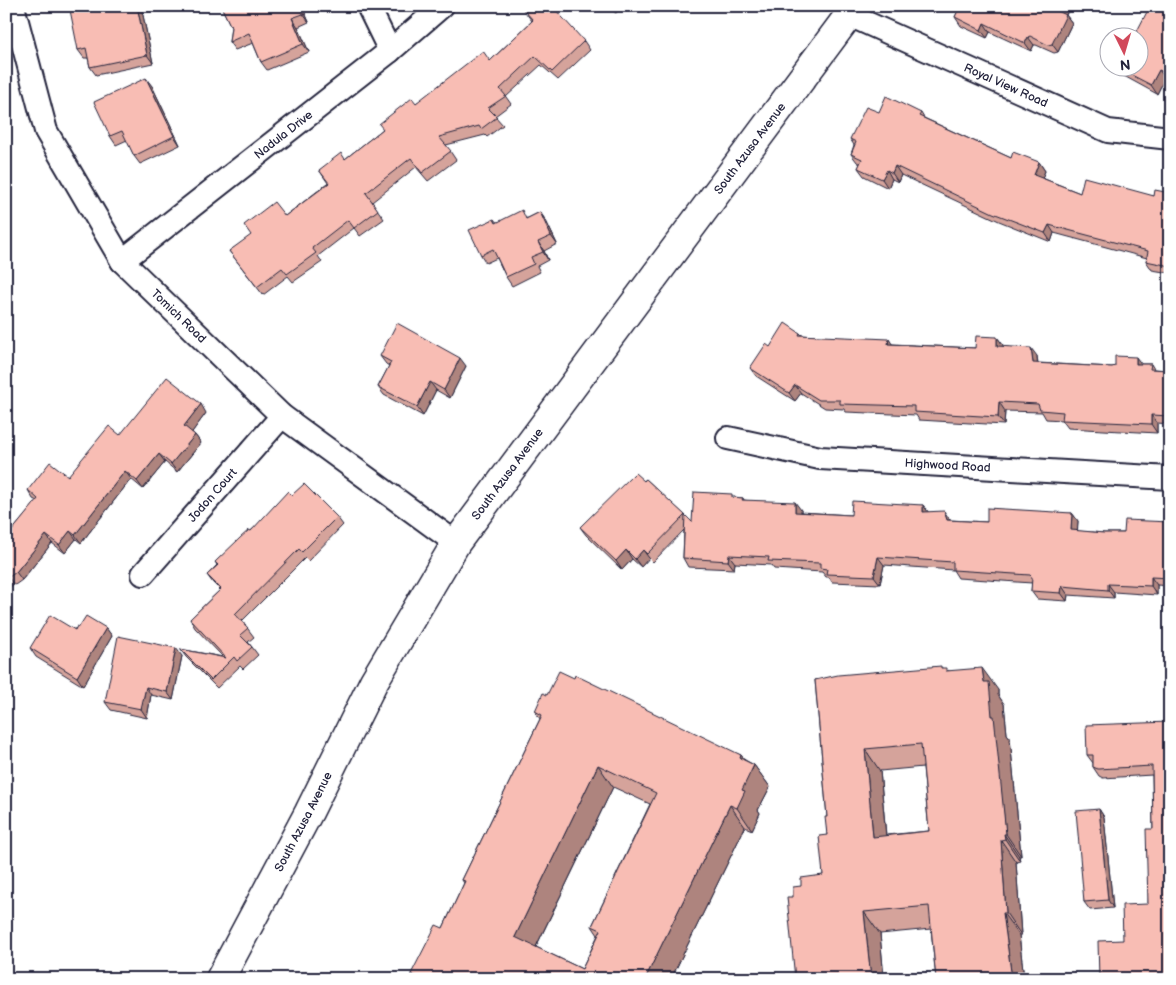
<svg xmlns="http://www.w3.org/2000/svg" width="1176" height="985" viewBox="0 0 1176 985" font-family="'Balsamiq Sans',sans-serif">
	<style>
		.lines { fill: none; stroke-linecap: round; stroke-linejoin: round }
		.street-casing { stroke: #22223b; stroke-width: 26 }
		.secondary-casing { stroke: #22223b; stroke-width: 31 }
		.street { stroke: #fff; stroke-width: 22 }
		.secondary { stroke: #fff; stroke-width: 28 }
		.wall { fill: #d5a39b; stroke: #22223b; fill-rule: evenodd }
		.shaded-wall { fill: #ae847e; stroke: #22223b }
		.building { fill: #f8bdb4; stroke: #22223b; fill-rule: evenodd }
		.labels { text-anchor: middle; stroke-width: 4.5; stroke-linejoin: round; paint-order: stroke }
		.street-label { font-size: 12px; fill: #22223b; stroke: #fff }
	</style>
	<rect width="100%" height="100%" fill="#fff"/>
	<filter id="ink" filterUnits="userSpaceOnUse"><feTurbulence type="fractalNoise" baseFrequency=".02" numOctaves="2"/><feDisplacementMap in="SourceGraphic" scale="10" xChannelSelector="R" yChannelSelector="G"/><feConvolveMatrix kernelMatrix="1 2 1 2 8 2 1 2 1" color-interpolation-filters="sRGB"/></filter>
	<g filter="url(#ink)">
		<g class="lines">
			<defs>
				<g id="street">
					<path id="s1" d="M13,6L46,131L122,261L282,416L456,543"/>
					<polyline points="368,6 390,51"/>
					<path id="s2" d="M849,15L1108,131L1170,138"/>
					<path id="s3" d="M122,261L390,51L442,6"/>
					<path id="s4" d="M728,438L820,458L1170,478"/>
					<path id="s5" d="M143,574L282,416"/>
				</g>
				<g id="secondary">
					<path id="s6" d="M220,979L309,812L374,681L456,543L849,15L853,6"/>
				</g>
			</defs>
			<use href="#street" class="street-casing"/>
			<use href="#secondary" class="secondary-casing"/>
			<use href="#street" class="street"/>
			<use href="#secondary" class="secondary"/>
		</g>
		<g class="wall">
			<polygon points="88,6 141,6 153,63 96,75 90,67 88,58 84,58 78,50"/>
			<polygon points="221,6 302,6 309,22 298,27 309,52 267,70 261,62 253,43 235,50 229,42 231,27"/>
			<polygon points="606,6 621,6 616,13"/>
			<polygon points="954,6 1067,6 1069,8 1066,15 1072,23 1058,52 1054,53 1036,45 1034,45 1031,51 990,32 987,38 961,26 955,17 959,9"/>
			<polygon points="1170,6 1170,80 1165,78 1157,94 1124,76 1119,69 1116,68 1138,68 1135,35"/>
			<polygon points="522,8 584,41 590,50 558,80 541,65 506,97 511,104 495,116 503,125 487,137 485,135 446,145 456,160 428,181 416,167 372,202 384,219 360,236 354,228 318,256 322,262 293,282 288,276 263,295 229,251 285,216 328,183 319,170 345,159 416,103 490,61 532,21"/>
			<polygon points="152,86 180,145 140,164 134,156 127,140 116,145 110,136"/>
			<polygon points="879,112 921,113 924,118 1011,158 1039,162 1045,171 1042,178 1080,193 1154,196 1170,193 1170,273 1152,270 1146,261 1147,258 1054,233 1051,242 999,221 901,175 898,182 892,179 888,188 864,176 858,168 860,164 857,162 851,154 854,145 850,139"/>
			<polygon points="540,212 546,221 557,244 544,251 548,260 537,266 540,272 512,286 506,277 497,258 486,263 481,255 494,219 496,222 528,218"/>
			<polygon points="800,333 802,335 893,344 975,348 997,337 1003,345 1003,347 1037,356 1038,363 1112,367 1141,364 1151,364 1154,369 1170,370 1170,424 1157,423 1157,433 1068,428 1062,420 1046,419 1042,412 1005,411 1004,425 919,420 916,415 846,412 844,409 825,408 801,393 795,401 756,376 750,368 770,347"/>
			<polygon points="380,356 466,366 450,398 436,390 423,416 384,395 378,387 389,366 386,364"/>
			<polygon points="206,413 192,432 195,435 201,443 177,472 165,462 143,489 131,479 81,543 76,539 65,553 52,543 22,580 15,585 13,584 6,592 6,528 11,532 37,501 33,499 28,490 68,476 120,435"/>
			<polygon points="646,479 692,522 734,497 743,498 744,500 801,510 801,512 851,515 923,505 928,512 950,520 987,522 1072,513 1078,521 1077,531 1104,533 1124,533 1170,522 1170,586 1157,585 1157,595 1114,592 1114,598 1068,595 1067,601 1037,599 1031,591 1032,583 958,578 953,570 884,565 880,584 832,582 829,577 826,577 822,572 774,569 771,565 735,563 734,569 688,567 683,558 684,530 653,562 649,558 641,567 632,559 622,570 586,535 580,527"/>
			<polygon points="292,495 337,517 343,525 308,561 305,558 242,621 254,637 248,642 252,647 258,655 243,669 240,666 217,688 186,657 180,649 223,657 195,628 190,619 220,590 213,583 207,575 217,565 215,562"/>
			<polygon points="79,627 106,628 112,636 83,686 36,657 30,648"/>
			<polygon points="182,656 173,700 151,695 147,718 111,710 105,702"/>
			<path d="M942,668L998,690V695L1004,704L1007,734L1010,738L1021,856H1019L1020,861L1016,862L1021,935H1019L1024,979H936L931,929L880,934L884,979H795L793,897L801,886L823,875L827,835V817L815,680ZM923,767L929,831L886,835L880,771Z"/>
			<path d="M547,695L741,755L745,760L754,765L770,787L758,810L760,813L752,830L745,827L671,979H415L411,974L443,928L464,883L462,880L540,719L535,711ZM613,787L650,804L592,926L598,935L582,969L536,947Z"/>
			<polygon points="1170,722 1170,979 1123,940 1148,904 1153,829 1152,775 1103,778 1099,776 1093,767 1093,763 1087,755"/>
			<polygon points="1099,809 1104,817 1113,908 1090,910 1084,902"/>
		</g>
		<g class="shaded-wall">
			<polygon points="137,6 141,6 153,63 147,55"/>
			<polygon points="300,6 302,6 309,22 303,14"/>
			<polygon points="611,6 621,6 616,13"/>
			<polygon points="1060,6 1067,6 1069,8 1066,15 1072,23 1058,52 1052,44 1058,11"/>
			<polygon points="292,18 298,27 309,52 303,44"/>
			<polygon points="984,23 990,32 987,38 981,30"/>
			<polygon points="1028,37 1034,45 1031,51 1025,43"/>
			<polygon points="1159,70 1165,78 1157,94 1151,85"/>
			<polygon points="146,78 152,86 180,145 174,136"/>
			<polygon points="1039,162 1045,171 1040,183 1034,175"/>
			<polygon points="895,166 901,175 898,182 892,173"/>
			<polygon points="887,170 892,179 888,188 882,179"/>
			<polygon points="540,212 546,221 557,244 551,236"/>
			<polygon points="1049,225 1054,233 1051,242 1045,233"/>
			<polygon points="538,242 544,251 548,260 543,252"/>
			<polygon points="997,337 1003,345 1003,355 997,346"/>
			<polygon points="889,339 894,347 888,344"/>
			<polygon points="1031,348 1037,356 1038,371 1033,363"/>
			<polygon points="1136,357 1142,365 1136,364"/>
			<polygon points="460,358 466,366 450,398 444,390"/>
			<polygon points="430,382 436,390 423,416 417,407"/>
			<polygon points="795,385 801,393 795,401 789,393"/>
			<polygon points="999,402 1005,411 1004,425 998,417"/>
			<polygon points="201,404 206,413 190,435 184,426"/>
			<polygon points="1151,415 1157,423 1157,433 1151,424"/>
			<polygon points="195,435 201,443 177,472 171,464"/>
			<polygon points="159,454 165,462 143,489 137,481"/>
			<polygon points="125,471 131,479 81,543 75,535"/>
			<polygon points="795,502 801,510 801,520 795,512"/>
			<polygon points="923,505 929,513 923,512"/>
			<polygon points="944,511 950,520 947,520"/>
			<polygon points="1072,513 1078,521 1077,539 1071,530"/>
			<polygon points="70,531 76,539 65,553 59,545"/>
			<polygon points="46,535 52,543 22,580 16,572"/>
			<polygon points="626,550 632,559 622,570 616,561"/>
			<polygon points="643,550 649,558 641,567 635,559"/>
			<polygon points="729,555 735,563 734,569 728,561"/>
			<polygon points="878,557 884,565 880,584 874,576"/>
			<polygon points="7,575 13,584 6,592 6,576"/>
			<polygon points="1151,577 1157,585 1157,595 1151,586"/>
			<polygon points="1108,584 1114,592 1114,598 1108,590"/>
			<polygon points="1062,586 1068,595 1067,601 1061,593"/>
			<polygon points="106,628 112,636 83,686 77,677"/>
			<polygon points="176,648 182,656 173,700 167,692"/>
			<polygon points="982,668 998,690 998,695 1004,704 1007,734 1010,738 1021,856 1006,834 992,716 984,682"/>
			<polygon points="146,687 151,695 147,718 141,709"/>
			<polygon points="865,749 880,771 888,859 873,837"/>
			<polygon points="741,755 752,770 754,765 770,787 758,810 760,813 752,830 737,808 742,790 740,758"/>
			<polygon points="598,765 613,787 530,959 515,937"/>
			<polygon points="730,805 745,827 671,979 645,979"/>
			<polygon points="1099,809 1104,817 1113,908 1108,900"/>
			<polygon points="1004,834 1019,856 1020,861 1005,839"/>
			<polygon points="1001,840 1016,862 1021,935 1006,913"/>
			<polygon points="864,912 880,934 884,979 871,979"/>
			<polygon points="1003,913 1019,935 1024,979 1012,979"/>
		</g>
		<g class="building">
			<polygon points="88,6 137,6 147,55 90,67 86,48 78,50 70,10"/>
			<polygon points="221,6 300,6 303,14 292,18 303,44 261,62 249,33 229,42 231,27"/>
			<polygon points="524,6 552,6 584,41 552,72 535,56 500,89 506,96 488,108 497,117 481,129 479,126 439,137 451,151 422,173 411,158 366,193 378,210 354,228 348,220 312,248 316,253 287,274 282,268 257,287 229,251 251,235 244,225 274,202 285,216 329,183 319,170 341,153 345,159 383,129 379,124 412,98 416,103 483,51 490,61 533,20 522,8"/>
			<polygon points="960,6 1060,6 1058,11 1066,15 1052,44 1048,45 1030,36 1028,37 1025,43 984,23 981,30 955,17"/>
			<polygon points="1150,6 1170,6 1170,75 1159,70 1151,85 1118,68 1138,68 1138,38 1122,38 1125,31 1135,35"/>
			<polygon points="146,78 174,136 134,156 122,131 110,136 94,102"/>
			<polygon points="886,96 921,113 919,116 1011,158 1013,152 1039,162 1034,175 1080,193 1084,177 1154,196 1155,190 1170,193 1170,266 1146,261 1148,251 1049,225 1045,233 993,213 895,166 892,173 887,170 882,179 858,168 862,159 851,154 856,142 850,139 866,107 879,112"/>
			<polygon points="522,210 526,219 540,212 551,236 538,242 543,252 531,257 534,264 506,277 493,249 481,255 469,230 494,219 496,223"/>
			<polygon points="397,323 460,358 444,390 430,382 417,407 378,387 391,362 380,356"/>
			<polygon points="785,323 800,333 799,335 889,339 888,344 975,348 976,336 997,337 997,346 1031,348 1033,363 1112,367 1115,366 1115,356 1136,357 1136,364 1151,364 1150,369 1170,370 1170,416 1151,415 1151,424 1062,420 1063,412 1040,410 1038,404 999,402 998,417 914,412 914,406 840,404 840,400 819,400 795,385 789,393 750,368 766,344 770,347"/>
			<polygon points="167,377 201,404 184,426 195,435 171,464 159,454 137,481 125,471 75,535 70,531 59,545 46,535 16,572 9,577 7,575 6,576 6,528 11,532 38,499 28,490 50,462 68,476 109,426 120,435"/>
			<polygon points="635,473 644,481 646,479 685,515 647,554 643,550 635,559 626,550 616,561 580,527"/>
			<polygon points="304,484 337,517 302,552 299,549 235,614 248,628 240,635 252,647 237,661 234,657 211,680 180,649 226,658 190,619 221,589 207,575 218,565 215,562 240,538 249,530 251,531 288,491 292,495"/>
			<polygon points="694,492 732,494 732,497 743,498 742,500 795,502 795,512 851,515 852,501 923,505 923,512 944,511 947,520 987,522 987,508 1072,513 1071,530 1104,533 1124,533 1125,520 1170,522 1170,578 1151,577 1151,586 1108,584 1108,590 1062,586 1061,593 1031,591 1032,577 1030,575 953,570 953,562 878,557 874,576 826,574 827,569 820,568 820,563 768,561 769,557 729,555 728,561 683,558 685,515 692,522"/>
			<polygon points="50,615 75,630 77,626 79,627 86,616 106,628 77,677 30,648"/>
			<polygon points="118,636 176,648 167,692 146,687 141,709 105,702"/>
			<path d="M941,666V668H946V671L982,668L984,682H989L992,716H994L1006,834H1004L1005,839L1001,840L1006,913H1003L1012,979H936L929,906L864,912L871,979H795L787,897H793V887L801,886V878L823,875L819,836L827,835L825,817H827L815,680L838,675ZM921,744L929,831L873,837L865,749Z"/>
			<path d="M559,671L574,678L575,675L741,755L740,758L754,765L742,790L745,791L737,808L730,805L645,979H421L411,974L436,925L443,928L465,881L462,880L542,715L535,711L543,693L547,695ZM598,765L656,793L592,926L601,930L582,969L515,937Z"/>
			<polygon points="1170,722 1170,979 1099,979 1098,941 1123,940 1122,905 1148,904 1146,829 1153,829 1152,766 1098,769 1093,767 1093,755 1087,755 1086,725"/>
			<polygon points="1099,809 1108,900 1084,902 1076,811"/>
		</g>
	</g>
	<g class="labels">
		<g class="street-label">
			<text dy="4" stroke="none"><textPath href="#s2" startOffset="172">Royal View Road</textPath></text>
			<text dy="4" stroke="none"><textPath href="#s3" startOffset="205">Nadula Drive</textPath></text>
			<text dy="4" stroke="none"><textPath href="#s6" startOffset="988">South Azusa Avenue</textPath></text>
			<text dy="4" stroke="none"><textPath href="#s1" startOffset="359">Tomich Road</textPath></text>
			<text dy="4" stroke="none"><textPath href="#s4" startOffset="222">Highwood Road</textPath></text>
			<text dy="4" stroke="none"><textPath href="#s6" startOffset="582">South Azusa Avenue</textPath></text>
			<text dy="4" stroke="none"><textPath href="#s5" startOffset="105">Jodon Court</textPath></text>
			<text dy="4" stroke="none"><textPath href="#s6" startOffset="178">South Azusa Avenue</textPath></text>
		</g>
	</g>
	<rect width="1176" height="985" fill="none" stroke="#fff" stroke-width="25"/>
	<rect x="12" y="12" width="1151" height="960" fill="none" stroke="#22223b" stroke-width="2" filter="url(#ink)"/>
	<g transform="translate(1124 52) rotate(175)"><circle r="24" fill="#ffffff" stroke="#a7a7b1"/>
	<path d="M0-4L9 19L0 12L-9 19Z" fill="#d1495b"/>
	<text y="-8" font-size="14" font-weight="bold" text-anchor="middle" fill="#22223b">N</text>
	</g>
</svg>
